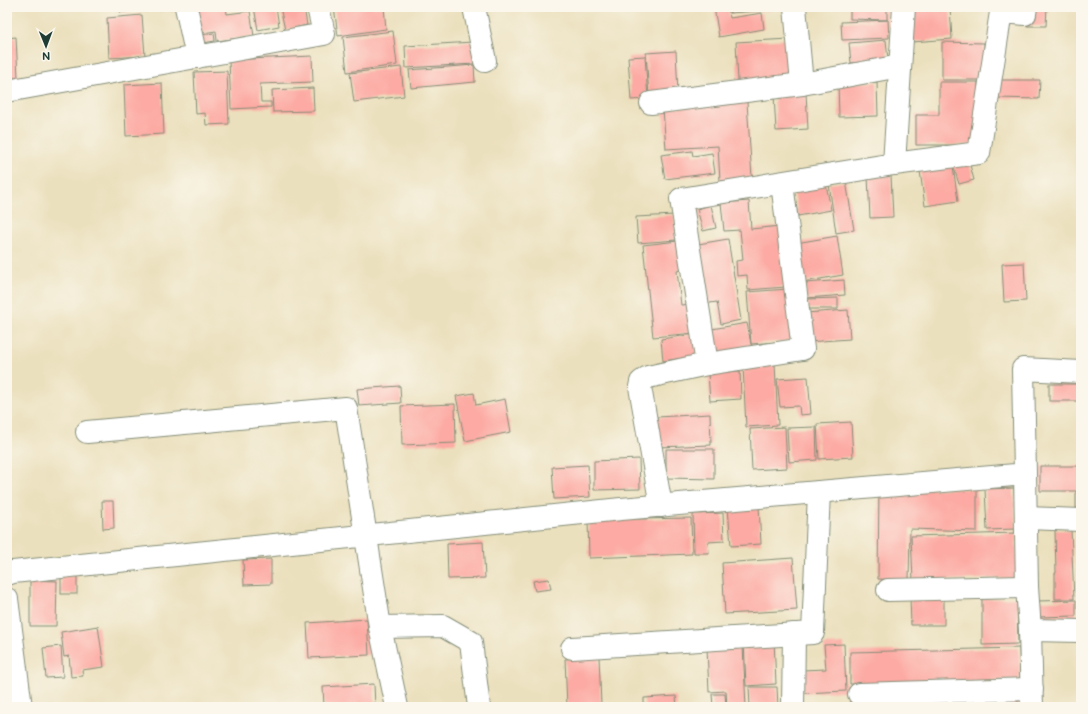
<svg xmlns="http://www.w3.org/2000/svg" width="1088" height="714" viewBox="0 0 1088 714" font-family="'Balsamiq Sans',sans-serif">
	<style>
		.building { fill: #fcaaa3 }
		.lines { fill: none; stroke-linecap: round; stroke-linejoin: round }
		.minor-casing { stroke: #858e78; stroke-width: 24 }
		.minor { stroke: #fff; stroke-width: 22 }
	</style>
	<rect width="100%" height="100%" fill="#fbf7ec"/>
	<filter id="ink" filterUnits="userSpaceOnUse"><feTurbulence type="fractalNoise" baseFrequency=".025" numOctaves="2"/><feDisplacementMap in="SourceGraphic" scale="8" xChannelSelector="R" yChannelSelector="G"/><feConvolveMatrix kernelMatrix="1 2 1 2 8 2 1 2 1" color-interpolation-filters="sRGB"/></filter>
	<filter id="wash" filterUnits="userSpaceOnUse"><feTurbulence type="fractalNoise" baseFrequency=".012" numOctaves="4" result="noise"/><feDisplacementMap in="SourceGraphic" scale="16" xChannelSelector="R" yChannelSelector="G"/><feGaussianBlur stdDeviation="0.9" result="paint"/><feColorMatrix in="noise" values="0 0 0 0 0 0 0 0 0 0 0 0 0 0 0 0 0 1.4 0 .05"/><feComposite in="paint" operator="in"/></filter>
	<g filter="url(#wash)">
		<rect width="100%" height="100%" fill="#ebe0bd"/>
		<g id="blocks">
			<g class="building">
				<polygon points="120,7 171,7 171,9 120,12"/>
				<polygon points="193,7 226,7 227,14 250,11 254,36 217,41 216,31 196,34"/>
				<polygon points="254,7 276,7 279,26 258,30"/>
				<polygon points="280,7 304,7 307,25 285,30"/>
				<polygon points="334,7 384,7 386,29 338,36"/>
				<polygon points="714,7 728,7 730,18 762,13 764,29 719,37"/>
				<polygon points="730,7 774,7 774,10 730,13"/>
				<polygon points="850,7 887,7 887,20 850,19"/>
				<polygon points="909,7 950,7 952,39 912,42"/>
				<polygon points="1027,7 1047,7 1046,26 1027,26"/>
				<polygon points="142,15 145,56 109,58 107,18"/>
				<polygon points="888,20 889,38 842,40 841,22"/>
				<polygon points="393,31 397,65 347,72 343,37"/>
				<polygon points="214,33 215,41 203,43 201,35"/>
				<polygon points="16,37 18,78 7,78 7,38"/>
				<polygon points="789,39 791,78 738,81 736,42"/>
				<polygon points="886,40 888,60 851,63 849,43"/>
				<polygon points="473,42 474,64 406,68 405,46"/>
				<polygon points="942,42 984,43 984,80 942,80"/>
				<polygon points="676,51 678,94 649,96 646,53"/>
				<polygon points="312,56 313,82 260,84 261,102 271,102 271,107 231,109 229,60"/>
				<polygon points="645,56 648,99 631,100 628,57"/>
				<polygon points="474,65 475,82 411,88 409,70"/>
				<polygon points="401,67 404,96 354,102 350,73"/>
				<polygon points="227,71 229,124 206,125 205,113 196,114 194,72"/>
				<polygon points="997,80 1040,80 1039,99 997,98"/>
				<polygon points="877,82 878,116 839,117 838,83"/>
				<polygon points="939,82 978,82 978,145 916,145 916,115 939,115"/>
				<polygon points="162,83 164,134 126,136 124,85"/>
				<polygon points="313,88 314,111 273,112 272,90"/>
				<polygon points="806,93 808,129 776,131 774,95"/>
				<polygon points="747,102 752,178 720,181 718,146 666,149 663,109"/>
				<polygon points="692,151 693,156 712,153 715,173 665,179 661,155"/>
				<polygon points="969,161 974,180 959,184 953,165"/>
				<polygon points="953,166 958,201 925,206 920,171"/>
				<polygon points="891,175 893,217 870,218 868,177"/>
				<polygon points="846,181 854,230 836,233 829,184"/>
				<polygon points="826,184 831,210 798,216 793,189"/>
				<polygon points="749,201 751,229 780,226 785,287 748,290 747,275 737,276 736,261 743,260 740,230 724,231 721,203"/>
				<polygon points="711,205 716,228 703,231 697,209"/>
				<polygon points="674,215 676,240 638,243 636,217"/>
				<polygon points="837,236 843,275 803,282 796,243"/>
				<polygon points="728,239 741,320 721,324 717,302 703,304 698,244"/>
				<polygon points="678,241 681,270 677,271 681,305 692,304 695,333 653,337 643,245"/>
				<polygon points="1024,263 1026,301 1004,302 1002,264"/>
				<polygon points="844,280 845,295 806,298 805,283"/>
				<polygon points="788,289 791,341 751,344 747,292"/>
				<polygon points="838,298 838,309 808,309 808,299"/>
				<polygon points="848,310 850,339 807,342 805,313"/>
				<polygon points="747,323 752,349 710,356 706,330"/>
				<polygon points="695,334 697,356 663,361 661,339"/>
				<polygon points="775,364 778,425 746,427 743,366"/>
				<polygon points="740,371 741,399 710,401 708,373"/>
				<polygon points="808,377 811,414 800,415 799,406 780,407 777,379"/>
				<rect x="1049" y="384" width="32" height="17"/>
				<polygon points="400,386 401,403 359,406 357,389"/>
				<polygon points="474,393 476,405 505,399 511,432 465,441 456,396"/>
				<polygon points="455,404 456,443 402,445 401,406"/>
				<polygon points="710,414 711,445 658,447 657,417"/>
				<polygon points="851,422 853,457 819,459 817,424"/>
				<polygon points="785,427 787,468 752,470 750,429"/>
				<polygon points="816,427 817,460 789,462 787,428"/>
				<polygon points="666,449 714,449 714,479 666,478"/>
				<polygon points="639,459 640,489 594,490 594,461"/>
				<polygon points="588,465 590,497 554,499 552,467"/>
				<polygon points="1040,466 1081,466 1081,508 1076,508 1076,491 1040,491"/>
				<polygon points="879,488 977,489 977,531 910,529 909,580 878,579"/>
				<polygon points="1014,488 1016,529 987,530 985,489"/>
				<polygon points="102,501 113,501 114,528 103,529"/>
				<polygon points="759,506 761,544 731,546 728,508"/>
				<polygon points="723,513 724,541 708,542 709,553 694,553 693,514"/>
				<polygon points="691,518 692,554 589,558 588,520"/>
				<polygon points="1055,530 1071,530 1074,599 1055,599 1055,573 1056,573"/>
				<polygon points="1016,533 1018,578 913,581 911,536"/>
				<polygon points="483,542 485,578 448,579 447,544"/>
				<polygon points="793,558 797,610 725,614 722,563"/>
				<polygon points="271,559 271,584 244,585 243,560"/>
				<rect x="61" y="576" width="16" height="18"/>
				<polygon points="549,579 551,589 535,591 533,581"/>
				<polygon points="30,580 57,581 56,626 30,626"/>
				<polygon points="910,597 944,597 944,625 911,625"/>
				<polygon points="1017,598 1018,644 982,645 982,599"/>
				<polygon points="1076,600 1076,616 1037,617 1037,601"/>
				<polygon points="367,619 369,655 309,658 307,623"/>
				<polygon points="98,626 104,667 82,670 83,676 71,677 69,656 64,657 61,632"/>
				<polygon points="774,640 776,684 746,686 744,641"/>
				<polygon points="844,644 846,691 803,693 802,670 826,669 824,645"/>
				<polygon points="61,646 63,677 46,678 43,648"/>
				<polygon points="743,646 746,707 727,707 726,691 709,692 707,648"/>
				<polygon points="1019,648 1020,680 850,684 850,652"/>
				<polygon points="599,657 601,704 567,706 565,659"/>
				<polygon points="374,684 375,707 324,707 323,687"/>
				<polygon points="749,687 777,687 778,707 750,707"/>
				<polygon points="712,694 725,694 726,707 713,707"/>
				<polygon points="676,696 677,707 644,707 644,698"/>
				<polygon points="978,699 978,707 849,707 849,702"/>
				<rect x="980" y="699" width="38" height="8"/>
			</g>
		</g>
	</g>
	<g filter="url(#ink)">
		<use href="#blocks" fill-opacity="0" stroke="#858e78" stroke-width="1"/>
		<g class="lines">
			<defs>
				<g id="minor">
					<polyline points="186,7 197,57"/>
					<polyline points="474,7 485,61"/>
					<polyline points="795,7 802,84"/>
					<polyline points="7,91 324,34 318,7"/>
					<polyline points="651,103 802,84 900,66"/>
					<polyline points="894,164 979,153 1001,12 1025,14 1026,7"/>
					<polyline points="782,183 803,349 707,364 681,199 894,164 904,7"/>
					<polyline points="87,432 346,408 380,627 397,707"/>
					<polyline points="1025,474 1027,587 1030,630 1032,707"/>
					<polyline points="661,506 640,387 641,382 648,377 707,364"/>
					<polyline points="1026,518 1081,520"/>
					<polyline points="7,574 13,572 621,509 1025,474 1023,369 1081,372"/>
					<polyline points="888,590 1027,587"/>
					<polyline points="7,599 21,707"/>
					<polyline points="380,627 443,626 471,642 479,707"/>
					<polyline points="1030,630 1081,631"/>
					<polyline points="572,648 813,633 819,492"/>
					<polyline points="859,694 1032,689"/>
					<polyline points="793,707 794,634"/>
				</g>
			</defs>
			<use href="#minor" class="minor-casing"/>
			<use href="#minor" class="minor"/>
		</g>
	</g>
	<rect width="1088" height="714" fill="none" stroke="#fbf7ec" stroke-width="24"/>
	<g transform="translate(46 46) rotate(179)" stroke="#fbf7ec" stroke-width="3" paint-order="stroke">
	<path d="M0-3L7 15L0 10L-7 15Z" fill="#1f3d34"/>
	<text y="-6" font-size="11" font-weight="bold" text-anchor="middle" fill="#1f3d34">N</text>
	</g>
</svg>
